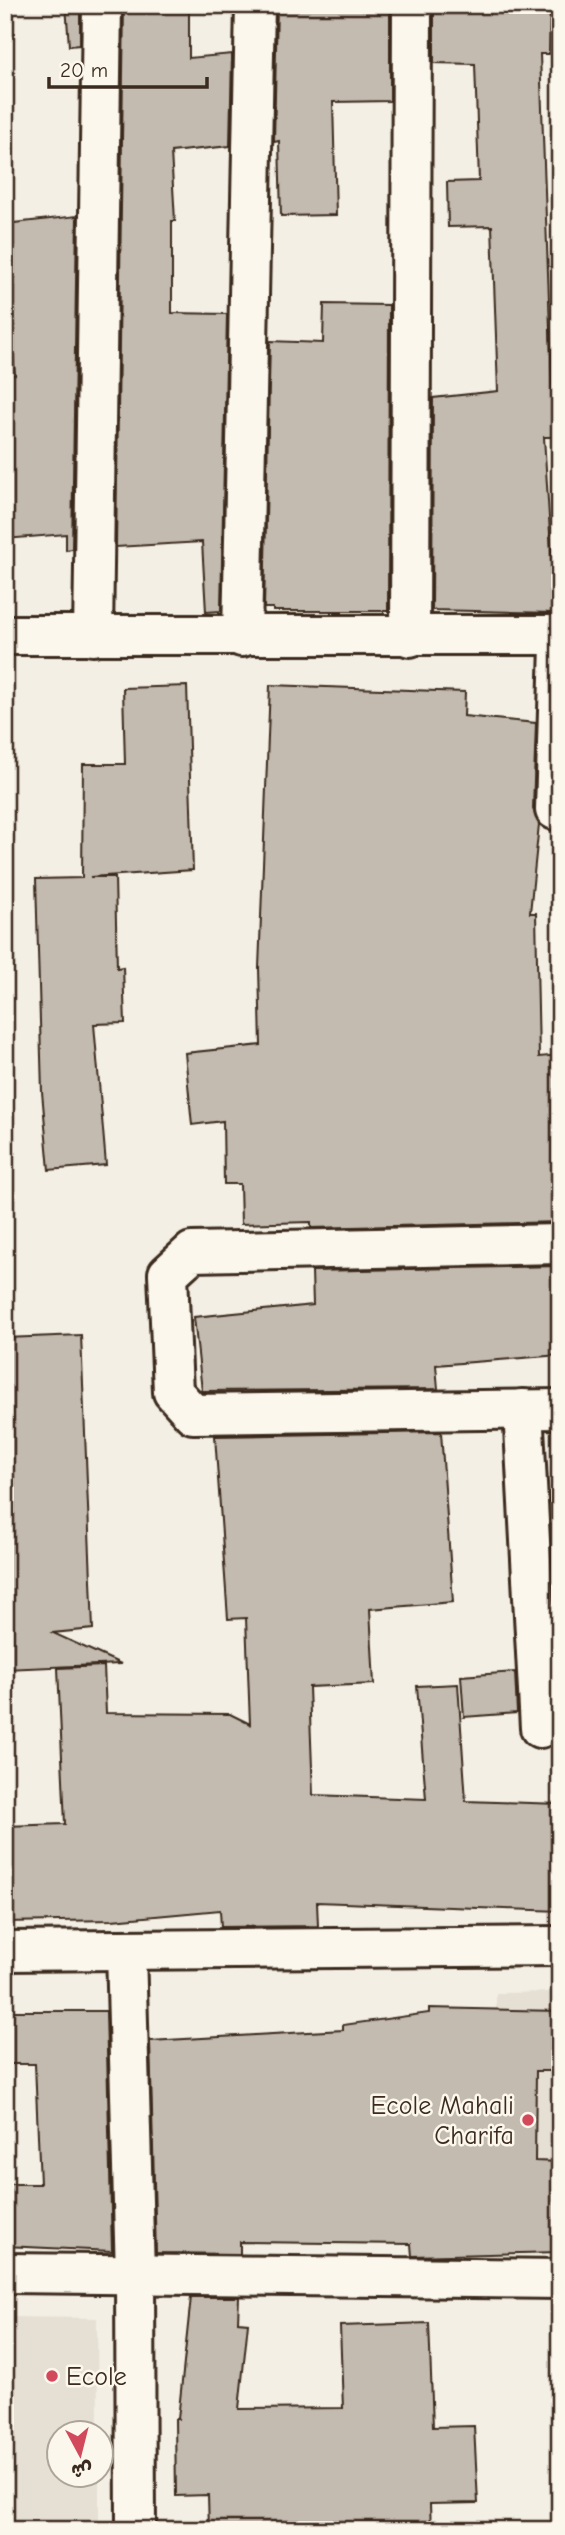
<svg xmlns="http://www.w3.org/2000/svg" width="565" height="2535" viewBox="0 0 565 2535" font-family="'Comic Neue','Playpen Sans Arabic',sans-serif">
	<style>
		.built { fill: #e5dfd4 }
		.building { fill: #c3bbb0; stroke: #3b2a1e; stroke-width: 2 }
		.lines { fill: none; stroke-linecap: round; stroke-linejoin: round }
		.minor-casing { stroke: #3b2a1e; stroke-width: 44 }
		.minor { stroke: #fbf7ec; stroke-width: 38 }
		.poi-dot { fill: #d1495b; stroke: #fbf7ec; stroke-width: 2.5 }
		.labels { text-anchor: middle; stroke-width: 5; stroke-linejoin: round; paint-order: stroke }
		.poi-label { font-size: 26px; fill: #3b2a1e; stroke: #fbf7ec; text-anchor: end }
	</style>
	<rect width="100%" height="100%" fill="#f3efe4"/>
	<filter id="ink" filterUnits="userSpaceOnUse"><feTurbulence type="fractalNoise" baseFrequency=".0143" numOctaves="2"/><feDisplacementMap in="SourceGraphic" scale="14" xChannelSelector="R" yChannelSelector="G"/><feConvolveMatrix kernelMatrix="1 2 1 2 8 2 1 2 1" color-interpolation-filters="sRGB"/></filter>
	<g filter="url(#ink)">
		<g class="built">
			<polygon points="560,1992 560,2248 498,2248 496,1993"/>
			<polygon points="5,2317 97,2318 98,2433 60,2434 60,2476 99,2476 99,2530 5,2530"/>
		</g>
		<g class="building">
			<polygon points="66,5 80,5 80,45 69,46"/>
			<polygon points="124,5 189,5 189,58 232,54 230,146 171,152 175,221 172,221 172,313 227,314 221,611 206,612 202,542 116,547"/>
			<polygon points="277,5 390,5 390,101 333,102 336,215 281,216 279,141 274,142"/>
			<polygon points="434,5 550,5 549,54 540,54 554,437 544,437 555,613 432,610 433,398 498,391 492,226 448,227 447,182 479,181 475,64 434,63"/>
			<polygon points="77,216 72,549 66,550 66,534 5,539 5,376 15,375 5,266 5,224"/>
			<polygon points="324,304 389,305 388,611 273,611 273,608 264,608 270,341 323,343"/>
			<polygon points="270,685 465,692 464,716 536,723 533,809 539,824 530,913 536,913 539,1057 560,1055 560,1222 311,1228 311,1222 241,1224 240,1184 224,1184 223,1121 192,1125 185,1053 261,1045 259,968"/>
			<polygon points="187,686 193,870 90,877 115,877 117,968 123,967 125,1023 94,1024 106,1165 49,1170 42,1092 36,879 82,878 83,764 125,764 123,688"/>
			<polygon points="560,1266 560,1355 436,1365 438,1389 202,1391 194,1317 313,1305 312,1271"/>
			<polygon points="81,1335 93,1629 53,1633 121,1664 5,1669 5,1338"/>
			<polygon points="441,1432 453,1602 370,1609 374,1684 309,1687 313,1795 426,1799 417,1686 458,1684 466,1801 560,1804 560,1911 317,1902 318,1926 221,1927 220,1910 112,1920 5,1922 5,1826 65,1824 58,1668 104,1666 106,1713 230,1714 250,1724 246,1618 228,1619 215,1436"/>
			<polygon points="515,1672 517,1713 464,1717 461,1676"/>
			<polygon points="429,2008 560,2011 560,2071 536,2071 535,2161 560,2162 560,2252 412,2256 411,2244 240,2242 240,2254 156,2253 150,2041 343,2030 343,2025 429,2013"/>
			<polygon points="5,2011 106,2011 112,2251 5,2246 5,2184 40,2184 35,2064 5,2064"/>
			<polygon points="191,2297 239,2297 238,2322 248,2323 239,2409 343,2408 340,2326 429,2323 433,2427 474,2426 478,2503 430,2504 431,2530 209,2530 208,2495 176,2496 175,2419 178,2419"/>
		</g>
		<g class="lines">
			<defs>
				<g id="minor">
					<polyline points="5,635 560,635"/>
					<polyline points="93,636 102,5"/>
					<polyline points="242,637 255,5"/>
					<polyline points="410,637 412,5"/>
					<polyline points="555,810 560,645"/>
					<polyline points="560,1244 192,1252 168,1274 173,1392 193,1414 560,1409"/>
					<polyline points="523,1409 540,1728"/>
					<polyline points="5,1951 560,1946"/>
					<polyline points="126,1951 135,2274 136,2530"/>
					<polyline points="5,2273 560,2279"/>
				</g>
			</defs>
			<use href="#minor" class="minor-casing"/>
			<use href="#minor" class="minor"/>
		</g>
	</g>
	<g class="poi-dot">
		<circle cx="528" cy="2120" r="7"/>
		<circle cx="52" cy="2376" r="7"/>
	</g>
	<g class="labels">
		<g class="poi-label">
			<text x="514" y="2114">Ecole Mahali<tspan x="514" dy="30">Charifa</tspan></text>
			<text x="66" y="2385" text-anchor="start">Ecole</text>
		</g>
	</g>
	<rect width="565" height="2535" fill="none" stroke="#fbf7ec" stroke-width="28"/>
	<rect x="14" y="14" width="537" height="2507" fill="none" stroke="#3b2a1e" stroke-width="2.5" filter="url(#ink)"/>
	<g transform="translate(80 2454) rotate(173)"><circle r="33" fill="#fbf7ec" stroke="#aea59a" stroke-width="2"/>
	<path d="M0-5L12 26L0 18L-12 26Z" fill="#d1495b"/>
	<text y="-10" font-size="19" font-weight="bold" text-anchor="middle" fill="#3b2a1e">ش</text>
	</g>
	<path d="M49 77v10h158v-10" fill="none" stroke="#3b2a1e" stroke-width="3.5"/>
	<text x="60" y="77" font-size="21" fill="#3b2a1e" stroke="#fbf7ec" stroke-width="5" paint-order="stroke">20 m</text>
</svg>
